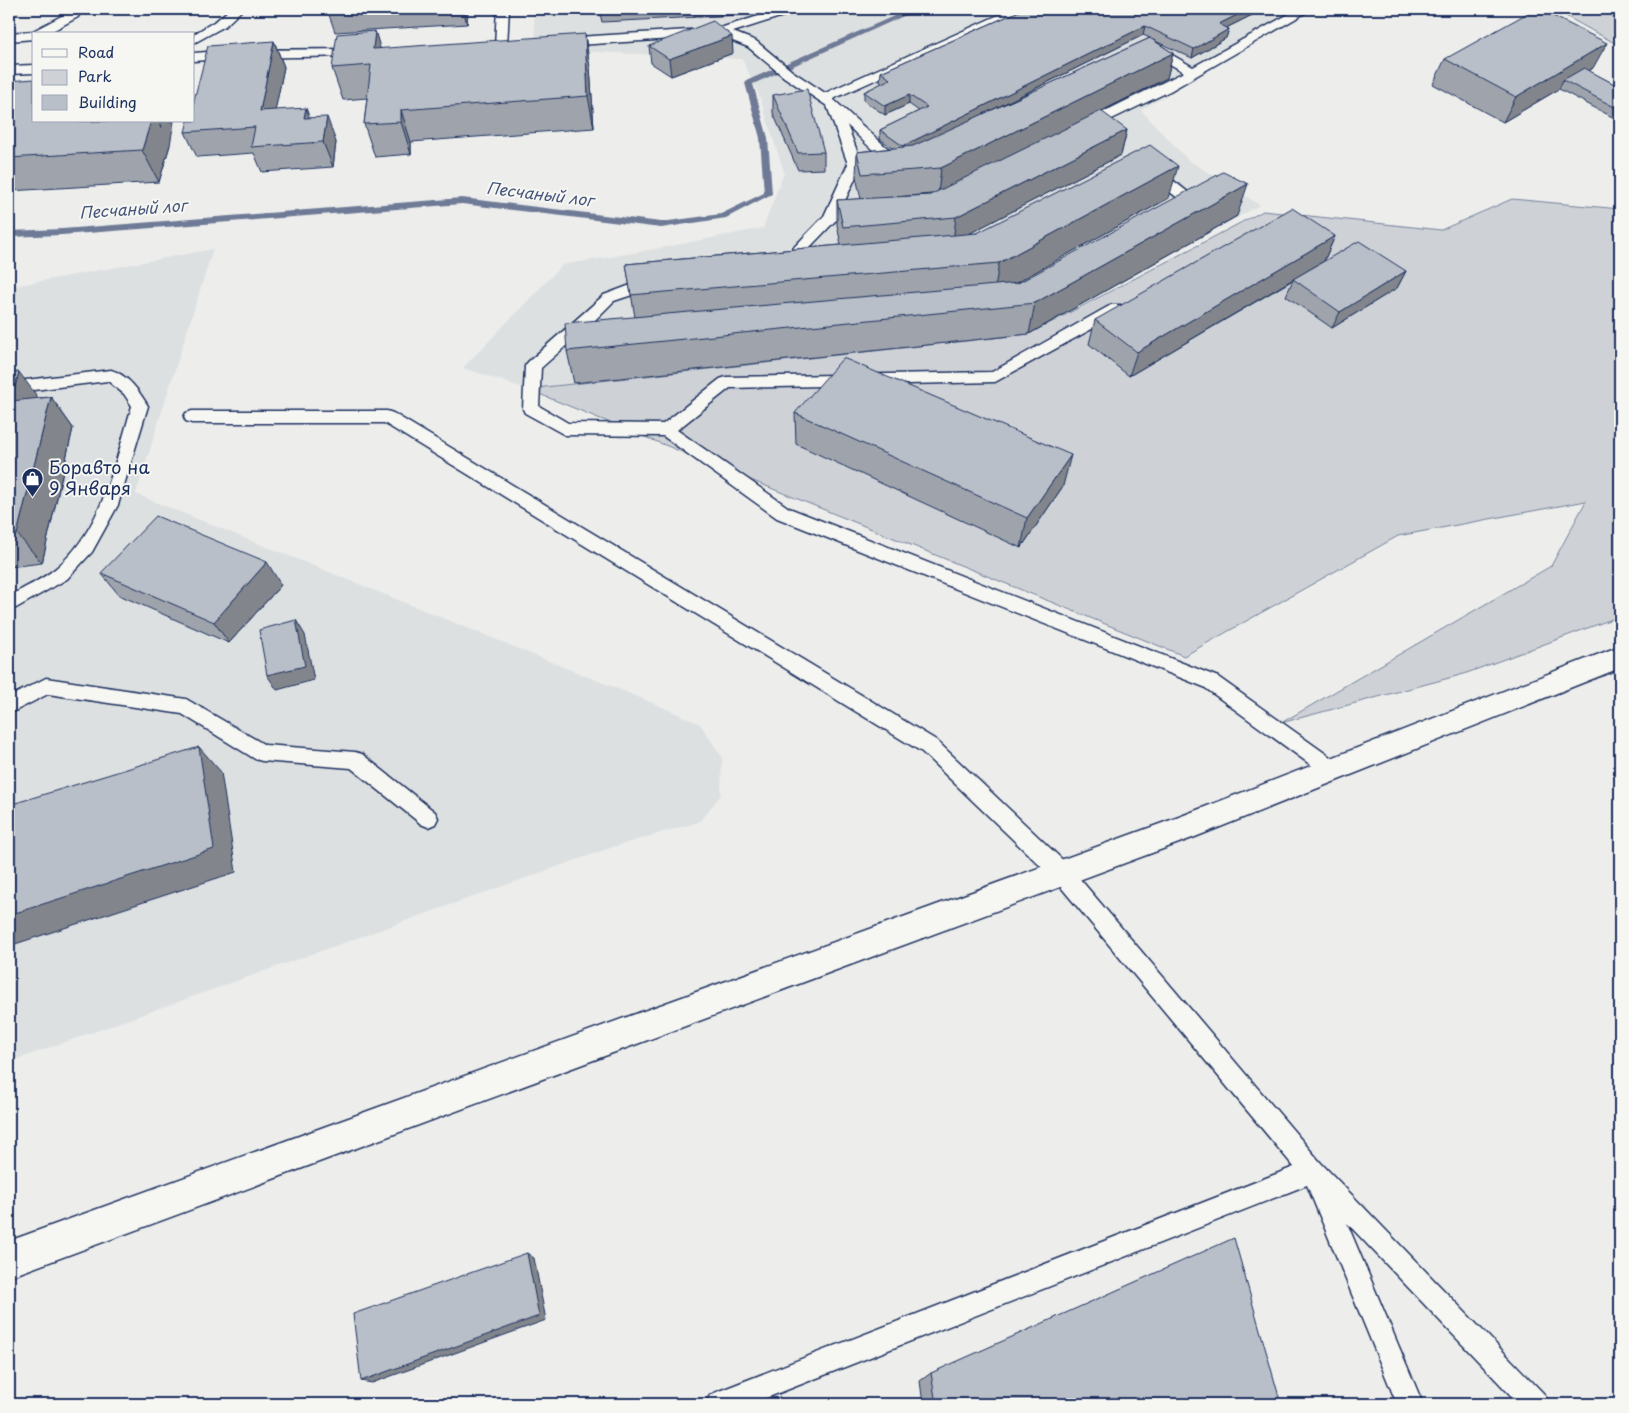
<svg xmlns="http://www.w3.org/2000/svg" width="1629" height="1413" viewBox="0 0 1629 1413" font-family="'Playpen Sans',sans-serif">
	<style>
		.built { fill: #dde0e1 }
		.green { fill: #ced2d7; stroke: #74809a }
		.lines { fill: none; stroke-linecap: round; stroke-linejoin: round }
		.stream { fill: #6e7a96; fill-rule: evenodd }
		.lane-casing { stroke: #1b2f5e; stroke-width: 3 }
		.street-casing { stroke: #1b2f5e; stroke-width: 3 }
		.lane { fill: #f6f6f2; fill-rule: evenodd }
		.street { fill: #f6f6f2; fill-rule: evenodd }
		.wall { fill: #9fa4ac; stroke: #1b2f5e; fill-rule: evenodd }
		.shaded-wall { fill: #82868c; stroke: #1b2f5e }
		.building { fill: #b9bfc8; stroke: #1b2f5e }
		.labels { text-anchor: middle; stroke-width: 4; stroke-linejoin: round; paint-order: stroke }
		.far-water-label { font-size: 16px; font-style: italic; fill: #44547a; stroke: #f6f6f2 }
		.poi-label { font-size: 18px; fill: #1b2f5e; stroke: #f6f6f2; text-anchor: start }
	</style>
	<rect width="100%" height="100%" fill="#edeeec"/>
	<filter id="ink" filterUnits="userSpaceOnUse"><feTurbulence type="fractalNoise" baseFrequency=".02" numOctaves="2"/><feDisplacementMap in="SourceGraphic" scale="10" xChannelSelector="R" yChannelSelector="G"/><feConvolveMatrix kernelMatrix="1 2 1 2 8 2 1 2 1" color-interpolation-filters="sRGB"/></filter>
	<g filter="url(#ink)">
		<g class="built">
			<polygon points="533,9 1315,9 1141,110 1187,159 1260,205 1029,334 527,389 463,368 562,265 644,251 763,228 784,172 759,95 742,59 595,52 537,54"/>
			<polygon points="213,249 136,494 658,705 700,724 722,757 721,795 699,822 613,847 9,1062 9,287"/>
		</g>
		<g class="green">
			<polygon points="1553,9 1620,9 1620,46"/>
			<polygon points="1512,199 1620,209 1620,616 1464,674 1281,723 1551,566 1586,501 1398,536 1184,656 527,389 1029,334 1263,211 1441,230"/>
		</g>
		<g class="lines">
			<polygon class="stream" points="910,9 919,9 753,84 768,138 772,194 726,218 661,228 462,204 62,235 9,237 9,231 62,229 462,198 661,222 721,214 764,193 760,138 745,83 746,81"/>
			<defs>
				<g id="lane">
					<polygon points="70,9 82,9 78,17 47,34 34,34 34,39 9,41 9,33 33,31 69,12"/>
					<polygon points="230,9 243,9 225,26 194,43 194,34 217,20"/>
					<polygon points="497,9 509,9 507,46 501,50 495,46"/>
					<path d="M781,9H808L806,12L783,16L733,32L756,41L792,71L825,93L1012,9H1027L1025,12L833,99L885,146L908,162L901,166C880,161 863,140 847,125L862,164L841,209L846,210L848,213L846,216L835,221L789,269H778L776,266L824,216L848,164L827,106L784,77L748,47L720,36L562,46L556,42L562,38L720,28Z"/>
					<polygon points="1298,9 1312,9 1170,91 1089,130 1084,131 1077,127 1079,124 1184,72 1145,50 1143,47 1145,44 1153,44 1193,67"/>
					<polygon points="360,49 364,50 366,53 364,56 232,58 194,61 194,53 232,50"/>
					<polygon points="34,65 34,73 9,74 9,66"/>
					<path d="M1152,167L1157,168L1193,196L1195,199C1189,206 1178,214 1169,211L1167,208L1179,199L1147,174L1145,171L1147,168Z"/>
					<polygon points="656,280 661,282 663,285 661,288 638,293 614,301 595,320 611,339 608,343 603,344 596,343 585,329 541,368 539,406 568,423 663,424 720,379 726,377 992,372 1111,305 1121,305 1123,309 1121,313 995,382 730,388 677,430 789,508 1218,677 1340,764 1343,770 1340,776 1333,778 1326,776 1204,687 777,518 663,436 565,435 525,413 523,409 525,366 528,362 604,295 636,283"/>
					<path d="M111,370C128,375 139,391 148,406L118,505L92,552L67,579L9,612V596C24,588 41,580 55,569C103,530 115,462 132,406L124,394L108,381L9,393V382Z"/>
					<polygon points="192,411 387,411 393,413 936,740 1069,866 1321,1163 1545,1395 1549,1404 1519,1404 1347,1223 1423,1404 1397,1404 1307,1185 751,1404 706,1404 710,1395 719,1391 1294,1167 1055,880 922,752 384,423 192,423 186,421 184,417 186,413"/>
					<polygon points="46,678 186,699 265,745 355,752 362,754 435,812 438,818 435,824 428,827 421,824 351,768 262,761 255,759 182,714 48,694 9,714 9,697"/>
				</g>
				<polygon id="street" points="1620,646 1620,668 1195,837 9,1277 9,1241 1179,817"/>
			</defs>
			<use href="#lane" class="lane-casing"/>
			<use href="#street" class="street-casing"/>
			<use href="#lane" class="lane"/>
			<use href="#street" class="street"/>
		</g>
		<g class="wall">
			<polygon points="9,9 20,9 18,12 9,13"/>
			<polygon points="327,9 468,9 467,24 335,32"/>
			<polygon points="531,9 570,9 570,14 532,13"/>
			<polygon points="599,9 759,9 759,14 602,22"/>
			<path d="M1024,9H1264L1226,28L1229,29L1226,38L1192,58L1153,40L1173,53L1167,78L1081,122L1127,130L1121,155L968,234L977,233L1169,198L1015,283L1237,216L1029,334L574,383L567,351L635,317L626,264L841,245L837,225V200L861,199L856,177L857,152L893,148L880,139V130L919,111L909,104L885,115L864,101V92L883,83L880,81L881,72ZM1143,35L1150,38L988,112ZM932,194L930,195L882,198Z"/>
			<polygon points="375,31 380,49 590,67 594,128 411,142 411,154 375,157 364,124 367,98 343,100 332,68"/>
			<polygon points="274,41 284,67 275,110 336,142 333,167 262,172 254,153 197,157 185,132"/>
			<polygon points="649,46 733,53 671,76 651,63"/>
			<polygon points="1445,59 1593,68 1589,71 1620,87 1620,121 1559,89 1503,122 1433,84"/>
			<polygon points="9,81 170,145 159,182 9,191"/>
			<polygon points="773,95 824,152 824,169 798,170 773,113"/>
			<polygon points="1335,236 1324,261 1406,271 1397,288 1332,328 1286,296 1293,280 1129,376 1089,344 1095,320"/>
			<polygon points="9,373 38,398 51,397 73,428 42,563 9,567"/>
			<polygon points="795,413 1063,486 1021,548 796,444"/>
			<polygon points="101,573 281,585 229,643 119,595"/>
			<polygon points="931,1373 1281,1404 923,1404 920,1381"/>
		</g>
		<g class="shaded-wall">
			<polygon points="463,9 468,9 467,24"/>
			<polygon points="1249,9 1264,9 1216,33 1219,24"/>
			<polygon points="1145,26 1143,35 903,154 903,146"/>
			<polygon points="1229,29 1226,38 1192,58 1194,49"/>
			<polygon points="375,31 385,64 373,49"/>
			<polygon points="585,34 590,67 594,128 588,96"/>
			<polygon points="732,36 733,53 671,76 669,59"/>
			<polygon points="274,41 284,67 270,136 260,111"/>
			<polygon points="1607,43 1593,68 1569,83 1563,80 1559,89 1503,122 1516,97"/>
			<polygon points="1173,53 1167,78 938,194 941,168"/>
			<polygon points="909,95 909,104 885,115 885,106"/>
			<polygon points="306,108 315,133 313,144 304,118"/>
			<polygon points="401,110 411,142 411,154 401,122"/>
			<polygon points="327,117 336,142 333,167 323,142"/>
			<polygon points="151,121 174,121 170,145 159,182 142,150"/>
			<polygon points="1127,130 1121,155 953,242 956,217"/>
			<polygon points="1178,166 1169,198 994,295 999,263"/>
			<polygon points="1248,184 1237,216 1029,334 1035,303"/>
			<polygon points="1335,236 1324,261 1129,376 1137,352"/>
			<polygon points="1406,271 1397,288 1332,328 1340,312"/>
			<polygon points="19,372 42,403 11,401"/>
			<polygon points="51,397 73,428 42,563 17,534"/>
			<polygon points="1071,455 1063,486 1021,548 1027,518"/>
			<polygon points="267,562 281,585 229,643 214,622"/>
			<polygon points="296,620 305,635 314,680 277,690 267,675"/>
			<polygon points="199,747 221,772 236,872 9,946 9,915"/>
			<polygon points="527,1253 534,1258 546,1320 372,1383 361,1381"/>
		</g>
		<g class="building">
			<polygon points="1024,9 1249,9 1219,24 1229,29 1194,49 1145,26 903,146 880,130 927,107 909,95 885,106 864,92 890,79 881,72"/>
			<polygon points="1535,9 1539,9 1607,43 1516,97 1445,59"/>
			<polygon points="713,21 732,36 669,59 649,46"/>
			<polygon points="375,31 373,49 585,34 588,96 401,110 401,122 364,124 371,65 332,68 337,34"/>
			<polygon points="1150,38 1173,53 941,168 862,174 857,152 913,146"/>
			<polygon points="274,41 260,111 306,108 304,118 327,117 323,142 251,147 255,127 185,132 188,121 194,121 194,100 208,46"/>
			<polygon points="1584,68 1620,87 1620,110 1563,80"/>
			<polygon points="34,79 34,121 151,121 142,150 9,158 9,81"/>
			<polygon points="807,89 824,152 798,153 773,95"/>
			<polygon points="1101,111 1127,130 956,217 843,227 837,200 930,195"/>
			<polygon points="158,121 162,121 161,128"/>
			<polygon points="1150,145 1178,166 999,263 631,295 626,264 977,233"/>
			<polygon points="1223,172 1248,184 1035,303 567,351 565,323 1018,283"/>
			<polygon points="1292,208 1335,236 1137,352 1095,320"/>
			<polygon points="1359,241 1406,271 1340,312 1293,279"/>
			<polygon points="843,358 1071,455 1027,518 795,413"/>
			<polygon points="19,372 11,401 51,397 17,534 9,535 9,373"/>
			<polygon points="156,516 267,562 214,622 101,573"/>
			<polygon points="296,620 305,666 267,675 259,630"/>
			<polygon points="199,747 214,849 9,915 9,805"/>
			<polygon points="1234,1238 1281,1404 936,1404 931,1373"/>
			<polygon points="527,1253 539,1316 361,1381 353,1314"/>
		</g>
	</g>
	<defs>
		<symbol id="shop-pin" viewBox="-11 -11 22 30"><path d="M0 17L-7.5 6A9.5 9.5 0 1 1 7.5 6Z" fill="#1b2f5e" stroke="#f6f6f2"/><path d="M-5-2.5h2.3a2.7 3.5 0 0 1 5.4 0H5L5.5 6h-11ZM-1.5-2.5h3a1.5 2.3 0 0 0-3 0Z" fill="#fff"/></symbol>
	</defs>
	<g fill-rule="evenodd">
		<use href="#shop-pin" x="20" y="466" width="25" height="34"/>
	</g>
	<g class="labels">
		<g class="far-water-label">
			<text transform="translate(540 194) rotate(7)" y="6">Песчаный лог</text>
			<text transform="translate(133 209) rotate(-4)" y="6">Песчаный лог</text>
		</g>
		<g class="poi-label">
			<text x="49" y="474">Боравто на<tspan x="49" dy="21">9 Января</tspan></text>
		</g>
	</g>
	<rect width="1629" height="1413" fill="none" stroke="#f6f6f2" stroke-width="30"/>
	<rect x="15" y="15" width="1599" height="1383" fill="none" stroke="#1b2f5e" stroke-width="2" filter="url(#ink)"/>
	<rect x="32" y="32" width="162" height="90" fill="#f6f6f2" stroke="#9ea6b7"/>
	<rect x="42" y="49" width="25" height="8" fill="#f6f6f2" stroke="#9ea6b7"/>
	<text x="78" y="58" font-size="15" fill="#1b2f5e">Road</text>
	<rect x="42" y="70" width="25" height="15" fill="#ced2d7" stroke="#9ea6b7"/>
	<text x="78" y="82" font-size="15" fill="#1b2f5e">Park</text>
	<rect x="42" y="95" width="25" height="15" fill="#b9bfc8" stroke="#9ea6b7"/>
	<text x="78" y="108" font-size="15" fill="#1b2f5e">Building</text>
</svg>
